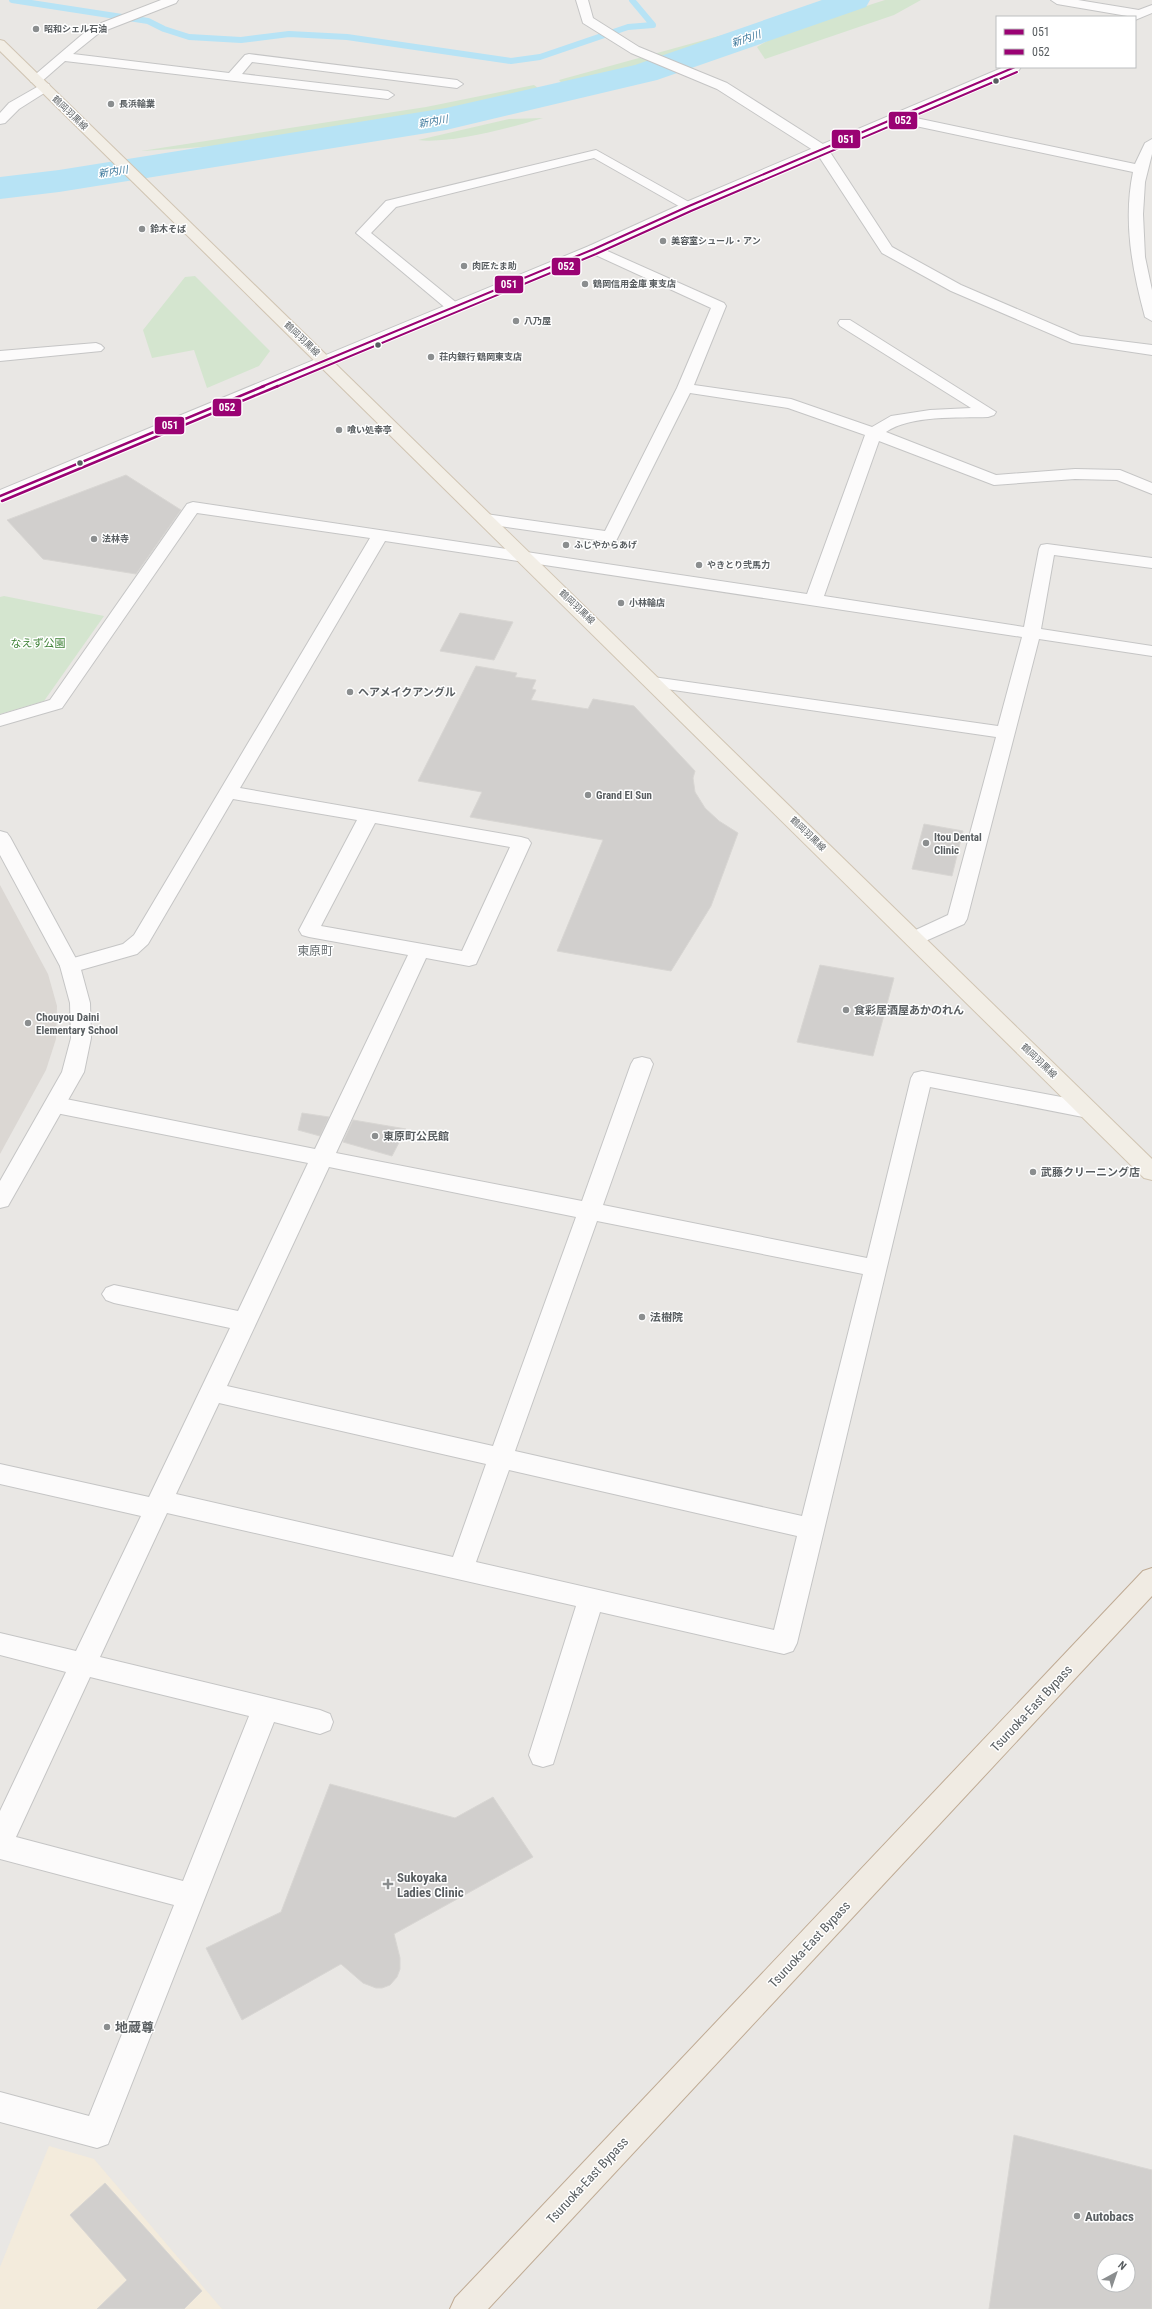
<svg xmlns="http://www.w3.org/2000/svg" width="1152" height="2309" viewBox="0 0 1152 2309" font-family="'Roboto Condensed','Noto Sans JP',sans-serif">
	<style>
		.commercial { fill: #f3ebdc }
		.education { fill: #dbd7d3 }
		.green { fill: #d4e5cf }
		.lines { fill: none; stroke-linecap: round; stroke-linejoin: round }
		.stream { stroke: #b7e3f5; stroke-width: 6 }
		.river { fill: #b7e3f5; fill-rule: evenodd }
		.building { fill: #d1cfcd; stroke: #d8d6d3; fill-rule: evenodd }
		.minor-casing { stroke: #c5c5c5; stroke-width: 2 }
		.tertiary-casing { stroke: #c5c5c5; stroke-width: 2 }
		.primary-casing { stroke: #d0c4b2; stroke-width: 2 }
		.trunk-casing { stroke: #bfaa93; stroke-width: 2 }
		.minor { fill: #fcfbfb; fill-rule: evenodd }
		.tertiary { fill: #fcfbfb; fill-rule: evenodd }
		.primary { fill: #f2eee6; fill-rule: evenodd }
		.trunk { fill: #f0ebe3; fill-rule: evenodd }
		.bus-1-far1-casing { stroke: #fff; stroke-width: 4 }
		.bus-1-casing { stroke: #fff; stroke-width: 5 }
		.bus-2-far1-casing { stroke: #fff; stroke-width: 4 }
		.bus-2-casing { stroke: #fff; stroke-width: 5 }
		.bus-1-far1 { stroke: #9a0273; stroke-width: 2 }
		.bus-1 { stroke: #9a0273; stroke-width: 2.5 }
		.bus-2-far1 { stroke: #9a0273; stroke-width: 2 }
		.bus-2 { stroke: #9a0273; stroke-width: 2.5 }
		.poi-dot { fill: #8b8e8f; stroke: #fff; stroke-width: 1.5 }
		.bus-dot { fill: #595e61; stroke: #fff; stroke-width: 1.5 }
		.labels { text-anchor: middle; stroke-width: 3; stroke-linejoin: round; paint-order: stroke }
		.far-poi-label { font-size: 9px; font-weight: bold; fill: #595e61; stroke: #fff; text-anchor: start }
		.far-street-label { font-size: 9px; fill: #595e61; stroke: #fff }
		.far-water-label { font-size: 10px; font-style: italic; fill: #3b779b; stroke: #fff }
		.park-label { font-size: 11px; fill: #3f8237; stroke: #fff }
		.poi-label { font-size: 11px; font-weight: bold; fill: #595e61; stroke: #fff; text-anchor: start }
		.neighbourhood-label { font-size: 12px; fill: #6a7073; stroke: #fff }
		.near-street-label { font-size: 13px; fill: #595e61; stroke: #fff }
		.near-poi-label { font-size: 13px; font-weight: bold; fill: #595e61; stroke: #fff; text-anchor: start }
		.line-badge { stroke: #fff; stroke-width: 1.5 }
		.badge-label { font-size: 11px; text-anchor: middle; font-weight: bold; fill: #fff }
	</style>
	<rect width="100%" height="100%" fill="#e9e7e4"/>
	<polygon class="commercial" points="49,2146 94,2159 222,2309 0,2309 0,2267"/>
	<polygon class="education" points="0,885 48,974 57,1006 56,1039 46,1070 0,1154"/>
	<g class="green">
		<polygon points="885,0 921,0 894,15 765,59 757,47 779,34"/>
		<polygon points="737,31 747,34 627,75 566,88 559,80"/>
		<path d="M534,85L543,92C507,101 471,111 434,118C337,135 239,146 141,151L426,107Z"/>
		<path d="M543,118C510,128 450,144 418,140L509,119Z"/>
		<polygon points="195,276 270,351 259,366 207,388 194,350 152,358 143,330 185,277"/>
		<polygon points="4,596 104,616 44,701 0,714 0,597"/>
	</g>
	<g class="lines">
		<polyline class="stream" points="12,0 148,21 164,29 189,37 241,40 289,34 347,37 511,61 540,57 628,27 653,25 632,0"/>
		<polygon class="river" points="822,0 870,0 866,7 657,80 446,130 59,192 0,199 0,177 59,170 446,108 635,65"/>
	</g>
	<g class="building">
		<polygon points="126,475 181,510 136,574 43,559 7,520"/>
		<polygon points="460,613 513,622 494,660 440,651"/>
		<polygon points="476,666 517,673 515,677 536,680 532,689 536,690 531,700 588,709 593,699 634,706 695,771 693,778 695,792 705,808 719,821 738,833 711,906 671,971 557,951 603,840 470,817 482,792 418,781"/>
		<polygon points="924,824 963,831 952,876 912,869"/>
		<polygon points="820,965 894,978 873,1056 797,1042"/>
		<polygon points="302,1113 329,1117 320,1136 298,1130"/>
		<polygon points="353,1120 406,1129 392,1156 343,1142"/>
		<polygon points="330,1784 455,1818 493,1797 533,1857 394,1934 400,1958 400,1969 397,1977 390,1985 382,1988 376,1988 363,1983 341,1964 242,2020 206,1948 281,1912"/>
		<path d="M1014,2135L1152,2170V2309H989ZM1104,2261H1128V2285H1104Z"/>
		<polygon points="105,2183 202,2291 184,2309 97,2309 127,2280 70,2215"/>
	</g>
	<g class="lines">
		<defs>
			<g id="minor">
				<polygon points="161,0 178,0 176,3 99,33 73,54 229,73 245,55 249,54 457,80 463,84 457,88 252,62 242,74 388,91 394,95 388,99 65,61 41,82 31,82 30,79 91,27"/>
				<polygon points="576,0 588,0 593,18 639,47 727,83 826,146 892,247 961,285 1080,336 1152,345 1152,355 1072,343 951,291 882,253 816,152 717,89 631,53 583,23"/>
				<polygon points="1051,0 1078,0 1139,10 1145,14 1139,18 1057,4"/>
				<polygon points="44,83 49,84 50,87 49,90 19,109 5,123 0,124 0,113 9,103"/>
				<path d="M897,114L1135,164L1145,143L1152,139V154L1145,182L1143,214L1145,257L1152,290V321L1145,317C1132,269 1123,221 1133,172L892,121L890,118L892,115Z"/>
				<polygon points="596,150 696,206 689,210 684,209 594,158 396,207 371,233 458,304 460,307 458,310 448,310 356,233 386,201"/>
				<path d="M594,245L724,303L726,306L694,385L791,399L872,427L891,416L930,410L971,408L840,326L838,323L840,320H850L996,412L994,415L988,417C958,418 910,415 886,432L996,475L1075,469L1120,470L1152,483V494L1117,480L1075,479L994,485L879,441L824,596L1024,627L1039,549L1041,545L1047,544L1152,558V568L1054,555L1041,629L1152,646V656L1039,639L967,919L964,924L914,946L907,944L904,939L907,934L948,915L996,737L653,687L647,686L644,682L647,678L653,677L998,726L1022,637L385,541L240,788L521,837L528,839L531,843L476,964L469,966L426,958L336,1153L582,1201L631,1064L634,1059L642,1057L650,1059L653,1064L603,1205L867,1258L911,1078L914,1073L922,1071L1088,1102L1096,1105L1099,1110L1096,1115L1088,1118L930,1087L797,1643L793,1651L784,1654L600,1612L553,1764L543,1767L533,1764L529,1755L576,1606L167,1513L100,1657L320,1710L330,1714L333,1722L330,1730L320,1734L274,1722L108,2144L97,2148L0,2122V2092L89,2116L174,1905L0,1859V1811L66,1672L0,1655V1633L76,1651L141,1516L0,1484V1464L149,1497L230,1328L114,1303L106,1300L102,1294L106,1288L114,1285L238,1311L308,1163L56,1113L48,1110L45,1105L48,1100L56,1097L315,1149L408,955L309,937L302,935L299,930L357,820L233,799L148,944L137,954L70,973L63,971L60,966L63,961L123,944L134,935L370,538L197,513L62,708L0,726V715L50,700L187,504L193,502L807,594L865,435L788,408L690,393L616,541L610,542L486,524L480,523L478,519L480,515L486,514L605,531L677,388L711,308L589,252L587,249L589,246ZM375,823L510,847L462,951L321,926ZM329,1167L576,1217L493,1446L227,1386ZM597,1221L863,1274L802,1516L515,1451ZM219,1403L486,1464L453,1557L176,1494ZM509,1470L797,1536L774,1630L476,1562ZM90,1677L249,1716L183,1881L16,1837Z"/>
				<polygon points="96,343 101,345 104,348 101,351 0,361 0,351"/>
			</g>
			<g id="tertiary">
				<polygon points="1152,5 1152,13 1135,20 1135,17 1126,17 1128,14"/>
				<polygon points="1004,67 1021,67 1019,70 694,209 599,252 0,501 0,490 589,246 684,203"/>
				<polygon points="0,831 7,833 10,837 80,966 90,1003 91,1038 84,1072 8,1206 0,1208 0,1181 62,1072 71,1038 70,1003 60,966 0,855"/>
			</g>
			<polygon id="primary" points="0,40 4,41 1152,1159 1152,1180 1144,1178 0,51"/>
			<polygon id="trunk" points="1152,1568 1152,1596 488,2309 450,2309 455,2298 1143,1571"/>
		</defs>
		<use href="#minor" class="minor-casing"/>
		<use href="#tertiary" class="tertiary-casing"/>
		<use href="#primary" class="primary-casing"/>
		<use href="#trunk" class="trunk-casing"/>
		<use href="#minor" class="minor"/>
		<use href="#tertiary" class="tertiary"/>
		<use href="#primary" class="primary"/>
		<use href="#trunk" class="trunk"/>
		<defs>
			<polyline id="bus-1-far1" points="261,387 594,249 689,206 1015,67"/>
			<polyline id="bus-1" points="0,496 264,386"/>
			<polyline id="bus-2-far1" points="276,387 596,254 691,211 1017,72"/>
			<polyline id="bus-2" points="2,501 278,386"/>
		</defs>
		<use href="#bus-1-far1" class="bus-1-far1-casing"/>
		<use href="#bus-1" class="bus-1-casing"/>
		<use href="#bus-2-far1" class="bus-2-far1-casing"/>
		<use href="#bus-2" class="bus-2-casing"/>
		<use href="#bus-1-far1" class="bus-1-far1"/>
		<use href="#bus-1" class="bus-1"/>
		<use href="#bus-2-far1" class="bus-2-far1"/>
		<use href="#bus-2" class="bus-2"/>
	</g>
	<g class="poi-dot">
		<circle cx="36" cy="29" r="4"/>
		<circle cx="111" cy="104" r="4"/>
		<circle cx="142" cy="229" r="4"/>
		<circle cx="663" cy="241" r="4"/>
		<circle cx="464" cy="266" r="4"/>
		<circle cx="585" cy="284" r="4"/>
		<circle cx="516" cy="321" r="4"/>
		<circle cx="431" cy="357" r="4"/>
		<circle cx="339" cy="430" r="4"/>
		<circle cx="94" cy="539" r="4"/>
		<circle cx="566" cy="545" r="4"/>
		<circle cx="699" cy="565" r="4"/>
		<circle cx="621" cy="603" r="4"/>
		<circle cx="350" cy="692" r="4"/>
		<circle cx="588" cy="795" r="4"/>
		<circle cx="926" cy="843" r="4"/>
		<circle cx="846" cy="1010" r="4"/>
		<circle cx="28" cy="1023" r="4"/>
		<circle cx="375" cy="1136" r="4"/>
		<circle cx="1033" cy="1172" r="4"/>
		<circle cx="642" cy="1317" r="4"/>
		<path d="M386 1878h4v4h4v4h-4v4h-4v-4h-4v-4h4z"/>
		<circle cx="107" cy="2027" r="4"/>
		<circle cx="1077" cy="2216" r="4"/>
	</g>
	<g class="bus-dot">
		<circle cx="996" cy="81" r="3.5"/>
		<circle cx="378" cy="345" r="3.5"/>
		<circle cx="80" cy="463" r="3.5"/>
	</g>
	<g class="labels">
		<g class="far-poi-label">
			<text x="44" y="32">昭和シェル石油</text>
			<text x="119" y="107">長浜輪業</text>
			<text x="150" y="232">鈴木そば</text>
			<text x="671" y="244">美容室シュール・アン</text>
			<text x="472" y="269">肉匠たま助</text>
			<text x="593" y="287">鶴岡信用金庫 東支店</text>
			<text x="524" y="324">八乃屋</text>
			<text x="439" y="360">荘内銀行 鶴岡東支店</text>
			<text x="347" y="433">喰い処幸亭</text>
			<text x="102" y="542">法林寺</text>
			<text x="574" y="548">ふじやからあげ</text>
			<text x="707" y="568">やきとり弐馬力</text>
			<text x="629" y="606">小林輪店</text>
		</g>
		<g class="far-street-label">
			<text transform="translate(70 113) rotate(44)" y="3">鶴岡羽黒線</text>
			<text transform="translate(302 339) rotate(44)" y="3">鶴岡羽黒線</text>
			<text transform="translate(577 607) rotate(44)" y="3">鶴岡羽黒線</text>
			<text transform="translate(808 834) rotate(44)" y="3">鶴岡羽黒線</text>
			<text transform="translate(1039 1061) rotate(44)" y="3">鶴岡羽黒線</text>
		</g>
		<g class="far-water-label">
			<text transform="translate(746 38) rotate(-19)" y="4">新内川</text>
			<text transform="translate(433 121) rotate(-10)" y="4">新内川</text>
			<text transform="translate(113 171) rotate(-9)" y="4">新内川</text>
		</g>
		<g class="park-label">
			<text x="38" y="647">なえず公園</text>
		</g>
		<g class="poi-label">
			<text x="358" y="696">ヘアメイクアングル</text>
			<text x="596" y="799">Grand El Sun</text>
			<text x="934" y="841">Itou Dental<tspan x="934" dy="13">Clinic</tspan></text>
			<text x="854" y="1014">食彩居酒屋あかのれん</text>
			<text x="36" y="1021">Chouyou Daini<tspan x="36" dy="13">Elementary School</tspan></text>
			<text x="383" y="1140">東原町公民館</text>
			<text x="1041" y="1176">武藤クリーニング店</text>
			<text x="650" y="1321">法樹院</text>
		</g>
		<g class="neighbourhood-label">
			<text x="315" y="955">東原町</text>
		</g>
		<g class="near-street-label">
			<text transform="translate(1031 1708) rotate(-47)" y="5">Tsuruoka-East Bypass</text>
			<text transform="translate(809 1944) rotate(-47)" y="5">Tsuruoka-East Bypass</text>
			<text transform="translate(587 2180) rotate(-47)" y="5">Tsuruoka-East Bypass</text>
		</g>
		<g class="near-poi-label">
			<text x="397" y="1882">Sukoyaka<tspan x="397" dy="15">Ladies Clinic</tspan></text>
			<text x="115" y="2032">地蔵尊</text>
			<text x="1085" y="2221">Autobacs</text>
		</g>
	</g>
	<g class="line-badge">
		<rect x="888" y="111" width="30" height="19" rx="4" fill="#9a0273"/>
		<rect x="831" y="129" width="30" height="20" rx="4" fill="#9a0273"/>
		<rect x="551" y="257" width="30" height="19" rx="4" fill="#9a0273"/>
		<rect x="494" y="275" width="30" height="19" rx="4" fill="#9a0273"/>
		<rect x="212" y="398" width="30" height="19" rx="4" fill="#9a0273"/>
		<rect x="154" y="416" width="31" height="19" rx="4" fill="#9a0273"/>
	</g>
	<g class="badge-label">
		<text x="903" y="124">052</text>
		<text x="846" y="143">051</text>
		<text x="566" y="270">052</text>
		<text x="509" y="288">051</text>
		<text x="227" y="411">052</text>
		<text x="170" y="429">051</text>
	</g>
	<rect x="996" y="16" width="140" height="52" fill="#ffffff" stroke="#bdbfc0"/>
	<rect x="1004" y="29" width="20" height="6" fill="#9a0273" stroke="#bdbfc0"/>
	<text x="1032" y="36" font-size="12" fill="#595e61">051</text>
	<rect x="1004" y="49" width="20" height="6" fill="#9a0273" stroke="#bdbfc0"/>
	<text x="1032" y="56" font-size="12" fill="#595e61">052</text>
	<g transform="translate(1116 2273) rotate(40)"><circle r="19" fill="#ffffff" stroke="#bdbfc0"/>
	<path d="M0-3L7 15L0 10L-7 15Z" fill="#8b8e8f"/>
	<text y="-6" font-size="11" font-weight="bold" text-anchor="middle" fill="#595e61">N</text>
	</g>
</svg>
